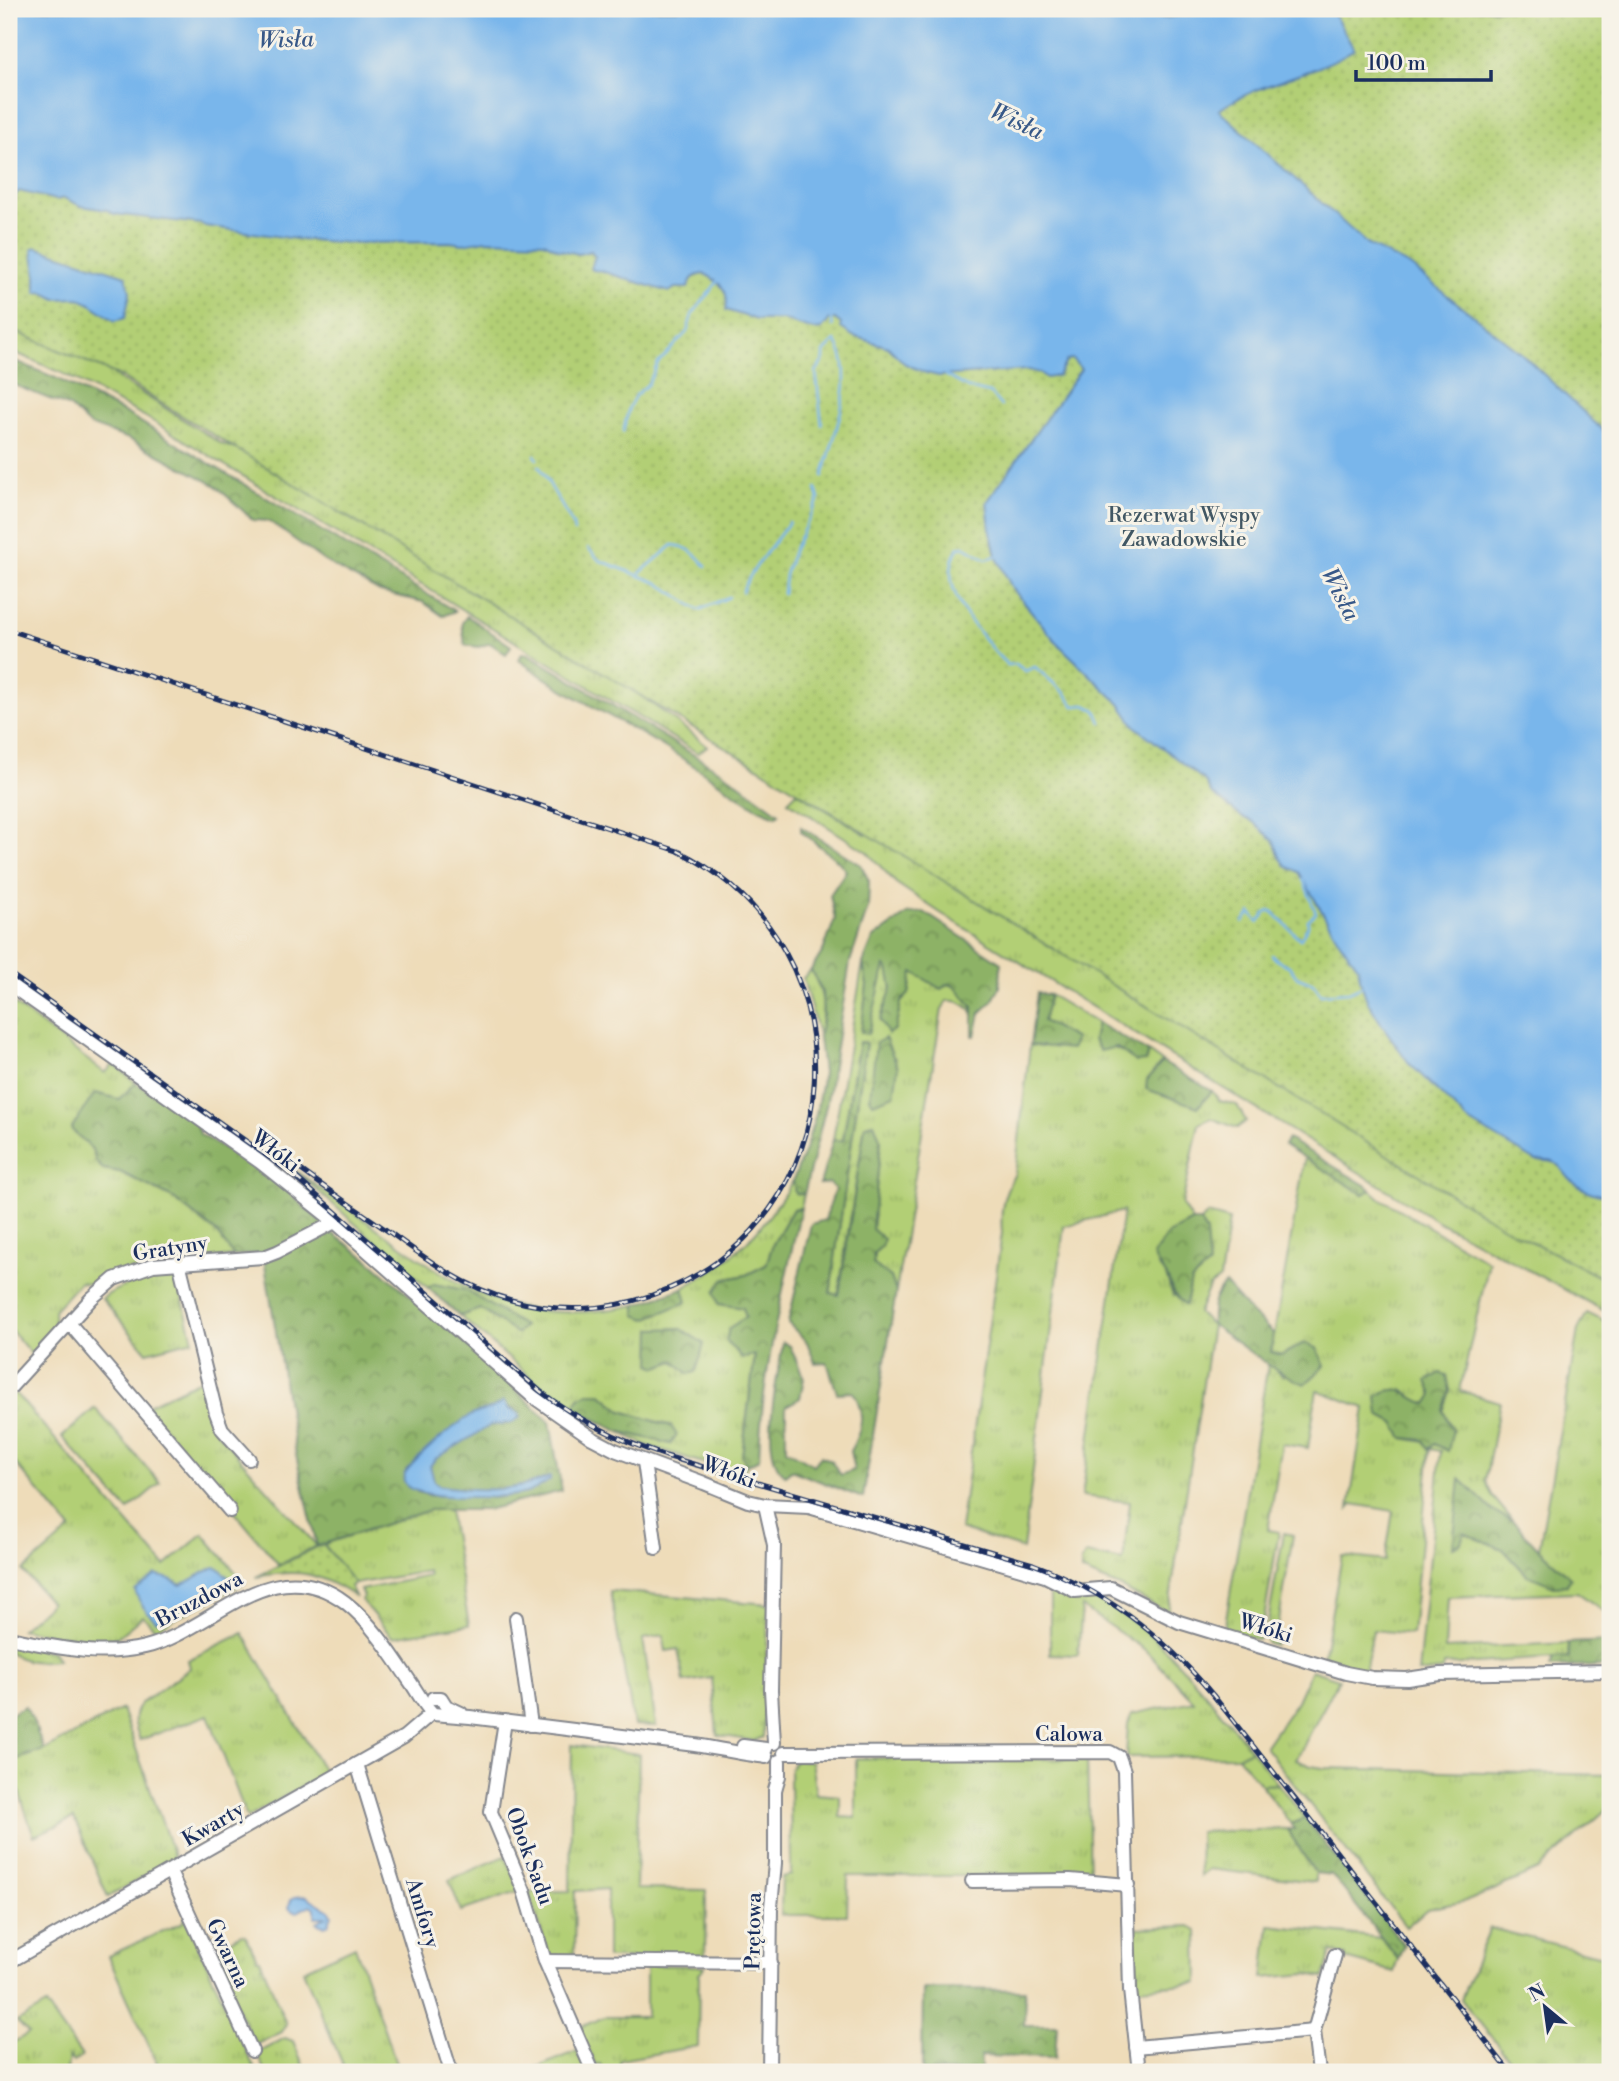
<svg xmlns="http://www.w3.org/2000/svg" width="1619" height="2081" viewBox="0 0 1619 2081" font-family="'Libre Bodoni',serif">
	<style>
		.grass { fill: url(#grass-tufts); stroke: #667f6a; stroke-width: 2; fill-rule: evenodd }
		.forest { fill: url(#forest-crowns); stroke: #547062; stroke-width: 2; fill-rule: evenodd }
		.park { fill: url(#park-dots); stroke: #667f6a; stroke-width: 2 }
		.garden { fill: #b2cf75; stroke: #667f6a; stroke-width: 2 }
		.water { fill: #79b6eb; stroke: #4a72a4; stroke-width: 2 }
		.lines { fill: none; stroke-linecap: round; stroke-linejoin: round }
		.stream { stroke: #79b6eb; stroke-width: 2.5 }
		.minor-casing { stroke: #84868c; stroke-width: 16 }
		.minor { stroke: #fff; stroke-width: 12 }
		.rail-casing { stroke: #1b2f5e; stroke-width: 5 }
		.rail { stroke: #f7f3e8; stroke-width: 2.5; stroke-dasharray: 8; stroke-linecap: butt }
		.labels { text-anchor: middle; stroke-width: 6; stroke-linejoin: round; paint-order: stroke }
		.park-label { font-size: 21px; fill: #415764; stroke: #f7f3e8 }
		.street-label { font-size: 21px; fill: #1b2f5e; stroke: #f7f3e8 }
		.water-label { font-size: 23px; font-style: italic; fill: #375888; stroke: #f7f3e8 }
	</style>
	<defs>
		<pattern id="grass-tufts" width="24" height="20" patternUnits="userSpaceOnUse" patternTransform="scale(1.75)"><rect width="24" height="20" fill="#b2cf75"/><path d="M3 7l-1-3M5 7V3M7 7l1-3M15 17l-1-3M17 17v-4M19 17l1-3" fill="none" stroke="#98b268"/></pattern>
		<pattern id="forest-crowns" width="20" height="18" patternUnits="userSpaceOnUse" patternTransform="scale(1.75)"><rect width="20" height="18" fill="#8db266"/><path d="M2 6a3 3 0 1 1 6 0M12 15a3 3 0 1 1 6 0" fill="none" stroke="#729157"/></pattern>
		<pattern id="park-dots" width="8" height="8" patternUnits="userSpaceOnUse" patternTransform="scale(1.75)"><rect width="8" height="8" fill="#b2cf75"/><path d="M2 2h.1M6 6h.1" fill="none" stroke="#98b268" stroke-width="1.8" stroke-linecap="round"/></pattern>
	</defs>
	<rect width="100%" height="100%" fill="#f7f3e8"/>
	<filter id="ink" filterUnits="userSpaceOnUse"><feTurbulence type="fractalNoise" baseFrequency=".0143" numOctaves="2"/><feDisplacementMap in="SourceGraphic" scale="14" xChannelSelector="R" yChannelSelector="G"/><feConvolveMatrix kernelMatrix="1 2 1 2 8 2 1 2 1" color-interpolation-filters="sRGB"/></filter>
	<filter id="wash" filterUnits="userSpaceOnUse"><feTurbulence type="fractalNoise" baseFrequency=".00686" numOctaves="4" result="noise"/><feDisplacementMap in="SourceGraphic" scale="28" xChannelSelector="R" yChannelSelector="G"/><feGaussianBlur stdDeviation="1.57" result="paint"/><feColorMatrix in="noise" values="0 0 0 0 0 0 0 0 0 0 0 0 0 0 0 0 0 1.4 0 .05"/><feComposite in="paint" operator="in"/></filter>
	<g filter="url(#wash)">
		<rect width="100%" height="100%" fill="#eedcb9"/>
		<g class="grass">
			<path d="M25,326L77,338L119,379L222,444L251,455L327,497L339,512C463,587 594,654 707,746L698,753L144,416L62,373L9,350V329L15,332Z"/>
			<polygon points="797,792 865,834 869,817 1285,1086 1552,1251 1610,1282 1610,1314 1439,1222 939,912 896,883 867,852 788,801"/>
			<path d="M863,963L867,985L861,1032L868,1033L884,966L888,968L892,988L880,1020L895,1029L901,1002L909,994L913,971L941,989L947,984C960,986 973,1004 974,1017C969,1005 959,1000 947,1001L942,1009L896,1292L891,1277L873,1265L874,1253L881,1247L872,1229L881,1141L874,1123L865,1125L838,1296L830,1293L866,1043L859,1042L843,1140H833Z"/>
			<path d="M811,970C826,998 824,1006 819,1037L803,978Z"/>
			<path d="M1050,995L1097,1023L1093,1040L1145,1061L1148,1052L1162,1062L1147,1080L1198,1107L1212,1091L1220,1101L1237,1105L1246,1121L1237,1128L1211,1118L1199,1124L1182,1205L1192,1221L1168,1234L1158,1267L1165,1273L1173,1296L1191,1281L1206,1233L1200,1221L1208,1214L1229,1220L1220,1279L1209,1287L1198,1313L1212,1325L1168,1613L1122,1588L1081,1571V1562L1086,1554L1123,1561L1130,1502L1082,1496L1123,1211L1064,1226L1023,1549L960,1529L1002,1233C1000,1210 1003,1193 1015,1174L1030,1045L1041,1047L1043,1021Z"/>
			<polygon points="9,1000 105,1073 114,1064 136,1083 119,1099 72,1129 92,1149 96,1162 103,1169 120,1172 171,1197 215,1231 234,1256 116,1273 96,1286 80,1282 54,1310 55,1328 32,1355 9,1328"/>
			<path d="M1305,1157L1363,1194L1371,1190L1381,1199L1489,1262L1460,1391L1500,1402L1485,1481L1493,1497L1513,1521L1493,1511L1460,1479L1464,1533L1503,1549L1527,1575L1570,1577L1539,1549L1578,1330L1587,1313L1610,1324V1586L1605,1612L1577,1592L1448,1597L1445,1649L1568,1643L1569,1657L1444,1665L1443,1670L1418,1673L1441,1451L1430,1449L1412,1634L1373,1630L1365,1672L1323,1659L1342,1556L1385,1561L1393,1511L1353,1504L1349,1509L1365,1408L1317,1390L1308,1448L1282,1444L1268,1530L1279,1532L1261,1636L1258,1640L1224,1631L1268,1364L1283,1376L1304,1343L1282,1355L1271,1352ZM1403,1390L1418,1401L1427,1404L1433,1395L1450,1391L1443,1411L1453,1430L1435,1444L1403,1438L1394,1423Z"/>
			<path d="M293,1169C325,1192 357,1214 389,1237C429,1265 470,1296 519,1307C557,1315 598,1313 636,1305V1315L686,1302L683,1288C734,1260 764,1230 793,1180L795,1193L804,1194L801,1208L793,1209L773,1244L766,1265L746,1275L723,1280L743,1308L747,1318L729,1328L755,1354L742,1455L747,1465L741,1475L646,1445L618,1431L671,1444V1426L622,1411L600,1393L579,1398L573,1408L536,1382L460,1316L480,1309L517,1333L523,1326L434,1284L428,1288Z"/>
			<path d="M176,1273L193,1340L147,1352L102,1299C122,1282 151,1279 176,1273Z"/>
			<polygon points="202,1379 214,1429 317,1546 279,1565 146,1406"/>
			<polygon points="10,1394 16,1394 165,1566 203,1534 245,1583 155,1629 143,1616 115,1639 80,1639 21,1629 51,1603 23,1571 71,1529 9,1456"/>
			<polygon points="95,1408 160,1483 128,1510 62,1437"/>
			<polygon points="430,1510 449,1510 469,1625 392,1637 361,1600 363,1596 360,1590 429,1576 428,1571 355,1584 324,1544"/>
			<polygon points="1284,1533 1293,1535 1275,1645 1267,1643 1265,1638"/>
			<polygon points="610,1591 769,1604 763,1737 754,1741 717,1735 712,1678 684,1682 678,1649 666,1651 663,1635 643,1639 656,1726 634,1725"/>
			<path d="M1050,1591L1073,1597L1090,1593C1114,1609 1139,1624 1160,1644C1193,1677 1222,1714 1251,1750L1238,1756L1126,1757L1128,1724L1132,1714L1194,1701L1145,1650L1082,1607L1078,1655L1050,1654Z"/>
			<path d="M243,1633L325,1773L247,1818L208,1715L140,1740C135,1726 131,1717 140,1704L190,1668L188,1660Z"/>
			<path d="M9,1643L53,1652L58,1660C38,1662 26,1664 9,1652Z"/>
			<polygon points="1311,1670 1339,1679 1296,1760 1311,1766 1323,1768 1610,1775 1610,1806 1538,1870 1470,1900 1427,1909 1406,1927 1265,1747 1297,1701"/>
			<polygon points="122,1709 175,1859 108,1897 74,1818 34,1836 9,1762 44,1750"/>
			<polygon points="572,1745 639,1754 636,1889 706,1890 705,1959 607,1958 607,1889 575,1891 574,1958 550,1957 528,1892 570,1891"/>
			<polygon points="856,1758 1087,1759 1090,1876 848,1876 847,1915 781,1915 782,1877 791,1875 790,1769 795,1761 811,1761 816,1794 840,1796 840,1817 856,1818"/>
			<polygon points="1278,1784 1305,1818 1291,1824 1261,1785"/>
			<polygon points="1287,1829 1315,1873 1315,1882 1209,1869 1200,1876 1199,1832"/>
			<polygon points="505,1856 521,1891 461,1911 449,1880"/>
			<polygon points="185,1917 256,2072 161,2072 108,1956 183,1922"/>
			<polygon points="1269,1925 1381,1938 1398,1959 1394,1972 1346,1959 1346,1955 1331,1952 1324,1977 1307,1974 1263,1978"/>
			<polygon points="1190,1926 1197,1930 1198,1983 1138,1988 1134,1930 1138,1928"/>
			<polygon points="1490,1928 1610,1958 1610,2072 1519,2072 1461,1999"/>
			<polygon points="242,1934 246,1935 257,1959 260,1959 286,2024 282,2032 255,2045 210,1951"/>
			<polygon points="355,1946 399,2072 346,2072 303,1970"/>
			<polygon points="646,1965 705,1966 699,1974 698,2046 620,2060 619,2072 604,2072 600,2064 595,2065 578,2028 604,2017 646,2017"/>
			<polygon points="46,2005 82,2056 73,2062 69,2057 67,2069 69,2072 9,2072 9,2045 29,2033 17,2022"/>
			<polygon points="285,2038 293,2041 306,2072 265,2072 258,2056 259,2052"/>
			<polygon points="577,2051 587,2072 526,2072"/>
		</g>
		<g class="forest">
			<polygon points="9,358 60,380 127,414 455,611 443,616 423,602 380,592 324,561 269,521 253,520 215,485 129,439 89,425 70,407 9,383"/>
			<polygon points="467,616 511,646 506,654 490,643 479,647 465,645 462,623"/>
			<path d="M522,653L528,654L730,777L779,813L776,816L759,809C725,788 693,764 659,744C612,716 563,693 519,660Z"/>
			<polygon points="801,827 861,865 869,881 868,908 850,962 827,1102 804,1194 795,1193 793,1180 804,1153 816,1114 823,1073 819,1037 823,1015 822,992 811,970 823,951 835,919 830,895 846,871 839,862 801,831"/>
			<polygon points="924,912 1001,963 1000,987 992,1002 980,1013 975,1036 973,1036 973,1007 954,985 947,984 941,989 913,972 909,994 901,1002 895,1029 888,1034 880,1020 892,988 888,969 885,966 868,1034 861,1032 867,985 863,963 873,939 907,914"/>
			<polygon points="1037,993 1050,995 1043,1021 1076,1039 1071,1049 1030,1045"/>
			<polygon points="1097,1023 1148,1052 1145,1061 1136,1062 1116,1047 1100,1051 1093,1040"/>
			<polygon points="885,1038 898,1067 894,1095 873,1103 870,1098 876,1043"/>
			<path d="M859,1042L866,1043L830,1293L839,1295L865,1125L874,1123L881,1141L872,1229L884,1239L881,1247L874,1253L873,1264L891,1277L896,1292L863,1498L791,1470L785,1475C757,1455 779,1373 783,1342L790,1346L804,1378L800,1398L786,1406V1449L814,1465L821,1456L831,1461L841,1475L854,1470L850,1451C862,1431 866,1412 853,1392L837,1393L827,1362L815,1363L807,1342L788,1323L811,1224L825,1220L835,1189L829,1183L820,1184L833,1140H843Z"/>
			<polygon points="1162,1062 1212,1091 1198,1107 1146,1089 1147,1080"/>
			<path d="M136,1083L195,1120L200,1134L273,1178L331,1232L370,1261L476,1353L550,1422L562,1491L486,1510H430L317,1546L296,1455L263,1253L234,1256L215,1231L171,1197L120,1172L103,1169L96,1162L92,1149L71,1129L95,1093L119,1099ZM501,1404L516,1411L512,1423L491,1425L435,1459L430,1466L434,1481L439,1486C477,1491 514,1493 549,1477L527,1493L494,1498L449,1495L431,1496L417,1492L406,1470L466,1419Z"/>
			<polygon points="1288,1139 1365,1185 1371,1190 1363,1194 1284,1145"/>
			<path d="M801,1208C783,1291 761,1374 759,1459L747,1465L742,1456L755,1355L742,1358L726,1341L729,1328L746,1317L743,1308L719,1304L715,1292L722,1280L746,1275L766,1265L773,1244L793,1209Z"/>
			<path d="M1192,1221H1200L1206,1233L1209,1265L1191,1281L1186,1305C1170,1294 1174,1290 1166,1275C1162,1268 1157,1265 1153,1255L1168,1234Z"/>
			<polygon points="434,1284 465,1290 524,1326 517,1334 480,1309 460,1316 428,1288"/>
			<path d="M1225,1284L1252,1314L1273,1333L1271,1352L1282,1355L1304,1343L1317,1348L1325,1366L1305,1384C1271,1371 1242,1345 1212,1325C1211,1308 1213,1296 1225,1284Z"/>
			<polygon points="683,1288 687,1302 646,1319 636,1315 636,1305"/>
			<polygon points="680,1328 704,1344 696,1372 689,1374 674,1361 658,1367 651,1364 652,1329"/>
			<path d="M1440,1373L1447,1375L1450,1391L1443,1411L1453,1430L1448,1451L1435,1444L1429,1449L1423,1440L1403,1438L1394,1423L1379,1415L1377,1396C1402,1381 1405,1397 1427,1404L1433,1395L1427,1381Z"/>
			<polygon points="588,1393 600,1393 622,1411 671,1426 677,1435 671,1444 618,1431 573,1408 579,1398"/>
			<polygon points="1460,1479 1493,1511 1513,1521 1539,1549 1570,1577 1567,1585 1554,1586 1527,1575 1503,1549 1464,1533 1461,1543 1453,1547"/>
			<polygon points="1610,1641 1610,1666 1550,1667 1553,1658 1569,1657 1568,1643"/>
			<polygon points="25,1706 33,1721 44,1750 9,1762 9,1715"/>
			<polygon points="1305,1818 1404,1945 1398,1959 1332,1875 1315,1873 1287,1829 1294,1829 1291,1824"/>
			<polygon points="923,1989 1025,1990 1024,2025 1057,2025 1055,2058 981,2056 981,2072 922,2072"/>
		</g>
		<g class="park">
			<polygon points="935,9 1610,9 1610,1282 1505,1228 910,860 156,400 120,376 9,329 9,63"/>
			<path d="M323,1544L355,1584L350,1586L355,1596C315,1573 303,1568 256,1577Z"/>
		</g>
		<polygon class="garden" points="1251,1750 1278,1784 1261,1785 1238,1756"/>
		<g class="water">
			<path d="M9,9H1122L1128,15L1163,18L1230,9H1331L1354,49C1312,77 1260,81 1219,110L1368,245L1410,266L1521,353L1610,437V1195C1599,1197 1582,1190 1573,1182C1557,1168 1563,1159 1536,1161L1467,1120L1409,1063L1382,1025L1367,1000L1361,983L1358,967L1336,936L1299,872L1287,867L1280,857L1274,841L1252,821L1242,817L1211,793L1205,781L1136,727L1120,704L1058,644L1012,588L996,556L990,529L987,502L1081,369L1072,359L1067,360L1058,376L1046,378L1040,373L1028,370L939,376L926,373L905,364L888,347L853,336L841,328V324L835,319H830L822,329L814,330L782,320H757L726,310C730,291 720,282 705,274C694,275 691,278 688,288H675L669,292L601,271L593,270L591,268L595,256L591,251L579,254L560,250L544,242L486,240L463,244L450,242L349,243L296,239L205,226L201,224L114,214L107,210L81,206L64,198L56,200L19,191L14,197V190L9,188Z"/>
			<polygon points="35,247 126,276 130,292 125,318 115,321 89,303 78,298 56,299 43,292 36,293 36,272 32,249"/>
			<path d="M503,1401L509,1409L519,1413L520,1417L512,1423L491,1425L435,1459L430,1466L434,1481L440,1486C477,1491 515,1493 550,1477V1480C542,1485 534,1491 526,1493C511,1498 378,1505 408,1469C420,1454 453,1426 470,1416C480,1410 495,1410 503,1401Z"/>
			<path d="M214,1567L219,1568L230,1579L228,1584L163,1620L156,1621C147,1613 139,1603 135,1591L156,1575L170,1579L181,1585Z"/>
			<polygon points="306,1896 330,1911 332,1915 328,1925 323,1926 318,1924 317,1922 326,1917 315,1917 315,1908 311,1905 297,1912 292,1911 289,1908 291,1899 295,1897"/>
		</g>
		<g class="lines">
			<g class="stream">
				<polyline points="831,316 833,326"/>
				<polyline points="945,375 968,388 990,393 1001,406"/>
				<path d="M822,425L816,372L824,359V352L835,341C859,374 833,439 823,476"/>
				<polyline points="623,432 629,407 635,396 648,384 658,363 687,332 692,315 718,281"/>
				<polyline points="535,455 537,459"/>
				<polyline points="539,466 573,525 574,532"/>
				<polyline points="588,548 599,560 658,583 699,610 729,597"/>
				<path d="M996,556L986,559L964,546L958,548C939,579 963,613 983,637C991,648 997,656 1008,665L1016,664L1025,671L1035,667L1066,694L1074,706L1085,705L1096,710L1101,722"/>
				<path d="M640,573L673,545C688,546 696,555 706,566"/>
				<path d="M742,592C753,566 773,546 789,522"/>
				<polyline points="783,594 785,575 793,551 819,499 816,489"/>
				<polyline points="1243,922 1251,913 1258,922 1267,912 1272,911 1300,939 1308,926 1308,920 1316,913 1303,879"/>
				<polyline points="1272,955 1278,961 1289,966 1296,976 1313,983 1321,994 1349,992 1362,986"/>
			</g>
		</g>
	</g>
	<g filter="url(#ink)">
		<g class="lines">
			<defs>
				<g id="minor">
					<polyline points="9,984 260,1162 335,1222 532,1396 592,1438 615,1450 704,1483 748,1501 765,1505 809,1507 1045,1576 1075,1591 1111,1588 1179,1622 1346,1673 1372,1678 1407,1679 1440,1674 1610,1671"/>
					<polyline points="179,1262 216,1413 222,1429 249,1459"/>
					<polyline points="69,1323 230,1511"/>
					<polyline points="9,1389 92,1298 114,1279 153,1265 264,1257 277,1252 335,1222"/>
					<polyline points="644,1462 656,1548"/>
					<polyline points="765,1505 774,1545 771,1690 774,1743"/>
					<polyline points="516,1618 531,1725"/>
					<path d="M9,1638C55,1647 99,1658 145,1647C213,1631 271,1547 345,1602C370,1621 391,1653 409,1680C417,1691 423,1704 433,1714L470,1717L695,1745C719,1749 742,1754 766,1757"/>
					<polyline points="433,1698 441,1698 446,1706 461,1713"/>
					<polyline points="505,1721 491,1812 524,1891 545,1961 593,2072"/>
					<polyline points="743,1746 766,1749"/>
					<polyline points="784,1753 1110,1752 1119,1757 1124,1771 1130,1990 1139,2072"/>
					<polyline points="357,1764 451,2072"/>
					<polyline points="170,1872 252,2051"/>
					<polyline points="972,1881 1070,1880 1128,1885"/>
					<polyline points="545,1961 771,1963"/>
					<polyline points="9,1962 404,1737 432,1713"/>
					<polyline points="1136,2047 1314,2031"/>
					<polyline points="769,2072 771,1907 775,1863 775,1790 779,1776 779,1761"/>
					<polyline points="1319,2072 1314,2031 1335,1955"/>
				</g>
			</defs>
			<use href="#minor" class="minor-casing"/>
			<use href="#minor" class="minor"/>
			<defs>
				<g id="rail">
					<path d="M9,630L678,851C871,945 857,1225 652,1295C607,1311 557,1313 511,1300C466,1288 429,1261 392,1234C362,1213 331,1192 301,1170"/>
					<path d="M9,973L291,1173L540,1391C579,1421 621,1441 666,1456L1033,1564C1106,1591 1164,1636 1213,1695L1510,2072"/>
				</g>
			</defs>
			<use href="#rail" class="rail-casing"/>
			<use href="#rail" class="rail"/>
		</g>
	</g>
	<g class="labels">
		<g class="park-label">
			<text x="1184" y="522">Rezerwat Wyspy<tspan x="1184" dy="24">Zawadowskie</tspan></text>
		</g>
		<g class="street-label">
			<text transform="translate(276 1151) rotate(38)" y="7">Włóki</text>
			<text transform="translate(170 1248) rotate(-9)" y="7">Gratyny</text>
			<text transform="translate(729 1472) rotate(21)" y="7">Włóki</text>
			<text transform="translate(199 1599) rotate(-28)" y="7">Bruzdowa</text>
			<text transform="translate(1266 1628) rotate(17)" y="7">Włóki</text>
			<text x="1069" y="1741">Calowa</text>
			<text transform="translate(213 1824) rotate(-30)" y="7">Kwarty</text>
			<text transform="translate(530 1856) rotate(70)" y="7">Obok Sadu</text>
			<text transform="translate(423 1913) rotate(73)" y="7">Amfory</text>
			<text transform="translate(753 1931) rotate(-89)" y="7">Prętowa</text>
			<text transform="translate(228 1953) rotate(65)" y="7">Gwarna</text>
		</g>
		<g class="water-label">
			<text transform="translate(286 39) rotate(-2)" y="8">Wisła</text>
			<text transform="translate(1017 121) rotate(25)" y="8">Wisła</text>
			<text transform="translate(1341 594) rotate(63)" y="8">Wisła</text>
		</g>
	</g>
	<rect width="1619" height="2081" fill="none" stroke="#f7f3e8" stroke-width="35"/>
	<g transform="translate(1545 2007) rotate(331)" stroke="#f7f3e8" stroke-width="5" paint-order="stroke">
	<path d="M0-5L12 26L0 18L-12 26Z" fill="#1b2f5e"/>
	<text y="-10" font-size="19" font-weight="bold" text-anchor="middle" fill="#1b2f5e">N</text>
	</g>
	<path d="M1356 70v10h135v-10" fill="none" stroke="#1b2f5e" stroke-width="3.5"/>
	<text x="1367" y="70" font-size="21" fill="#1b2f5e" stroke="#f7f3e8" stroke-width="5" paint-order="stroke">100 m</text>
</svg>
